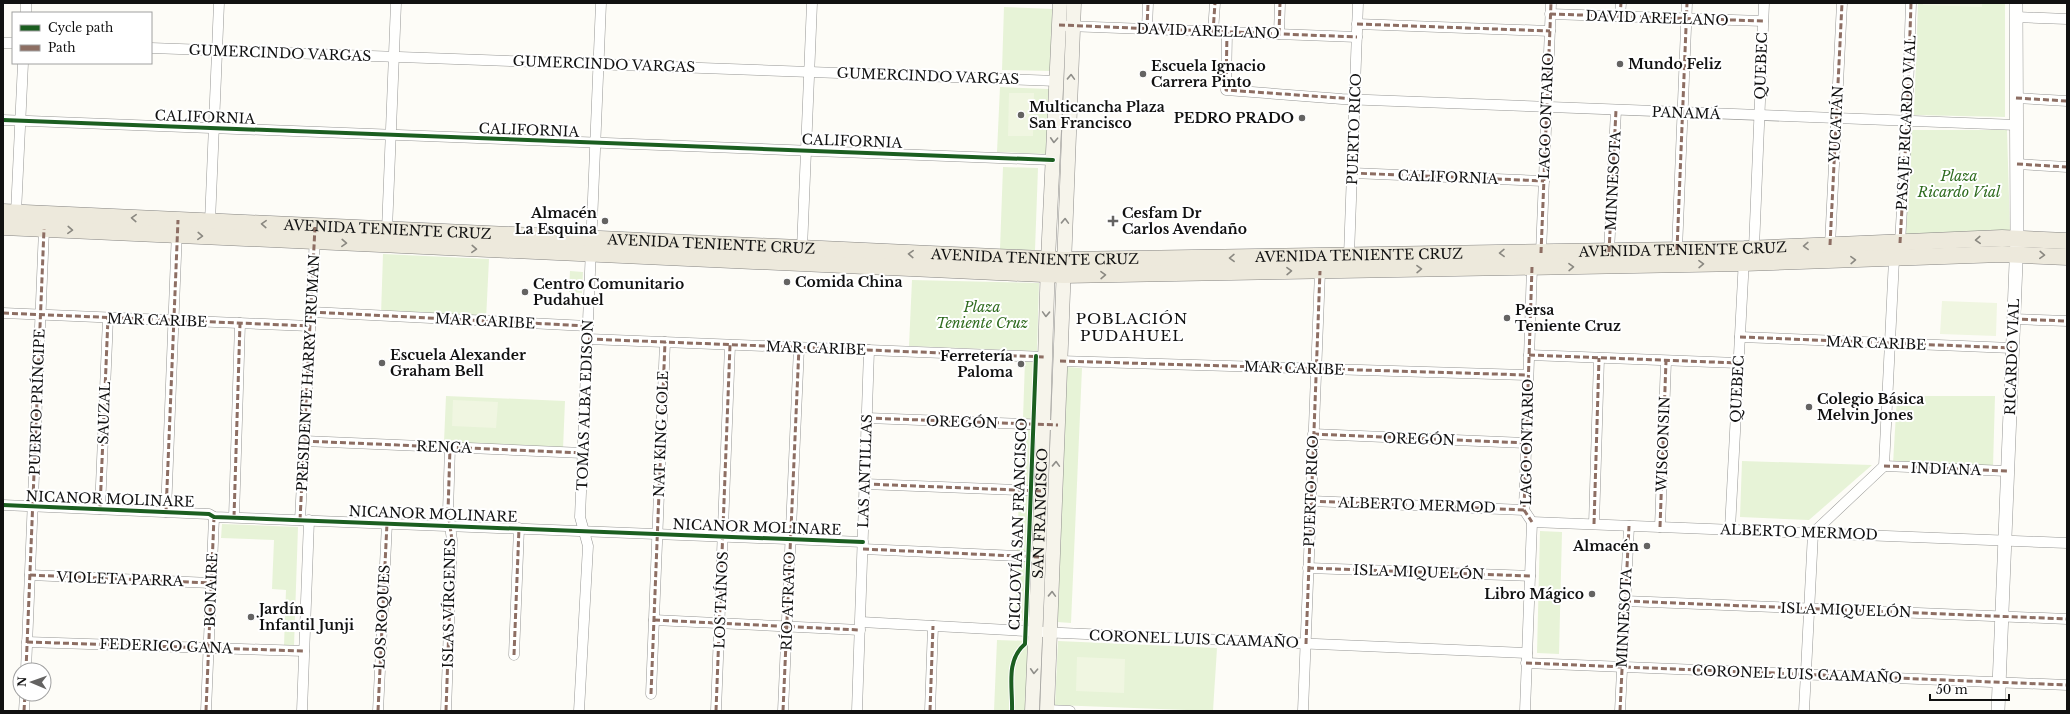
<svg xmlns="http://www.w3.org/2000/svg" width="2070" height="714" viewBox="0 0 2070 714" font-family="'Libre Baskerville',serif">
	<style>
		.green { fill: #e7f3d7 }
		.pitch { fill: #f0f6e1 }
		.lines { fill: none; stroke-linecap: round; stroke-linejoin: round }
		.minor-casing { stroke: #979795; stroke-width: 11 }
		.tertiary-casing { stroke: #979795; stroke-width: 14 }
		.secondary-casing { stroke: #8e8d8b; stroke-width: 15 }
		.primary-casing { stroke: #858482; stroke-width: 17 }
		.minor { stroke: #fffffe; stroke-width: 10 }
		.tertiary { stroke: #fffffe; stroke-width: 13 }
		.secondary { stroke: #f6f4eb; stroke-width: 14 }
		.primary { stroke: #ede9dc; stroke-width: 16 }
		.quiet { stroke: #8d6e63; stroke-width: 3; stroke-dasharray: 6 3; stroke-linecap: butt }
		.cycleway-casing { stroke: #fff; stroke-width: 6 }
		.cycleway { stroke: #1b5e20; stroke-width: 4 }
		.oneway { stroke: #8f8e89 }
		.oneway2 { stroke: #8a8881 }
		.poi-dot { fill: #646362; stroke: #fff; stroke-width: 1.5 }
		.labels { text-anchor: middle; stroke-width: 4; stroke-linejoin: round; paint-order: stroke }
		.street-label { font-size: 14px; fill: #111; stroke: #fff }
		.poi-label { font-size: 14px; font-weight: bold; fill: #111; stroke: #fff; text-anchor: start }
		.park-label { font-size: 14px; font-style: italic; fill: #2f6b1f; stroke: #fff }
		.neighbourhood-label { font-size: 15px; letter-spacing: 1px; fill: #111; stroke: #fff }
	</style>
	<rect width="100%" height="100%" fill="#fdfcf7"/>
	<g class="green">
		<polygon points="1918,3 2005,3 2005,117 1914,115"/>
		<polygon points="1004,7 1053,9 1051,71 1002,70"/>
		<polygon points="1000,87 1049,89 1046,154 997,152"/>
		<polygon points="1910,130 2007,130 2010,232 1906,236"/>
		<polygon points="1003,167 1038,168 1035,250 1000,249"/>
		<polygon points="383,254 489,259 486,320 381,315"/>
		<polygon points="570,271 583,272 582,293 569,292"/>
		<polygon points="912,280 1039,283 1037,351 909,346"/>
		<polygon points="1025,360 1040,361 1038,419 1023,419"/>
		<polygon points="1067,367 1082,368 1071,623 1057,622"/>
		<polygon points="446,396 565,401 563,449 444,442"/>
		<polygon points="1897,396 1995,396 1993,467 1893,464"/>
		<polygon points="1023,428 1037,429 1035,486 1021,486"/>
		<polygon points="1742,461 1872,465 1809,520 1740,517"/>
		<polygon points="1019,494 1034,495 1032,553 1017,552"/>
		<polygon points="222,524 298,527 294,646 284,645 286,590 272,589 274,540 221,538"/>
		<polygon points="1540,531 1562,532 1559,654 1537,653"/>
		<polygon points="1017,561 1031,561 1029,621 1015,621"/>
		<polygon points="997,640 1029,641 1025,711 994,711"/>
		<polygon points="1058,641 1217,648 1213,711 1055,705"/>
	</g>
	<g class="pitch">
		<polygon points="1923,3 1982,3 1982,7 1923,5"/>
		<polygon points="1009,93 1034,93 1033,136 1008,136"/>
		<polygon points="1942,301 1997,303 1996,336 1940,334"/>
		<polygon points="453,400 498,402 496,428 452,426"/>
		<polygon points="1077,657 1125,659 1124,693 1076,691"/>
	</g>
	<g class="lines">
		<defs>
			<g id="minor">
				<polyline points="26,13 26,3"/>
				<polyline points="1550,14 1763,21"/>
				<polyline points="1620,16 1621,3"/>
				<polyline points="2016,17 2067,19"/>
				<polyline points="1357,24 1550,31"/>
				<polyline points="1067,26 1357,37"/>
				<polyline points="1147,29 1148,3"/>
				<polyline points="1213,32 1215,3"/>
				<polyline points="1227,32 1226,90 1342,99 2017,125"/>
				<polyline points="1279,34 1280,3"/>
				<polyline points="3,43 13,43"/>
				<polyline points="151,48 1057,81"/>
				<polyline points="2016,98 2067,101"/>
				<polyline points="3,120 1053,160"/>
				<polyline points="2017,164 2067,167"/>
				<polyline points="1352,173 1544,181"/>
				<polyline points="14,216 16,213 23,63"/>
				<polyline points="210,222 219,3"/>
				<polyline points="387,230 396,3"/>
				<polyline points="1900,243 1907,121 1911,3"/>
				<polyline points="1830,245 1842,3"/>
				<polyline points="1754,248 1764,3"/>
				<polyline points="802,249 812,3"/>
				<polyline points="1677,250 1687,3"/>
				<polyline points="1609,252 1616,110"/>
				<polyline points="1541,253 1551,3"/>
				<polyline points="1349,256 1358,3"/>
				<polyline points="311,312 588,326"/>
				<polyline points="3,313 310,326"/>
				<polyline points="2013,319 2067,321"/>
				<polyline points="1740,337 2012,348"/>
				<polyline points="588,339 1045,357"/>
				<polyline points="1529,355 1738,363"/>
				<polyline points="1060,361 1528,375"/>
				<polyline points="867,418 1050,425"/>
				<polyline points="1313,434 1526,443"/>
				<polyline points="304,441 583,453"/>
				<polyline points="1884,466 2007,471"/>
				<polyline points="865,484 1041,491"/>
				<polyline points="1311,501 1524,510"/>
				<polyline points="3,505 209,514 214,517 863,542"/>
				<polyline points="100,509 108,318"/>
				<polyline points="166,512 177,230"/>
				<polyline points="234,517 240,323"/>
				<polyline points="300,520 315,237"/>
				<polyline points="1532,522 2067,543"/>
				<polyline points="1594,524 1599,358"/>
				<polyline points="1660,527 1666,361"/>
				<polyline points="1730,529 1744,258"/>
				<polyline points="863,549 1039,557"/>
				<polyline points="1308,568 1530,576"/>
				<polyline points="30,575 211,583"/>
				<polyline points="1625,601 2067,619"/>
				<polyline points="654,620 860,630"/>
				<polyline points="861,622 1062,633 1527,653"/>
				<polyline points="27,642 304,651"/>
				<polyline points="514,655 519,528"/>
				<polyline points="1526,663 2067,685"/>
				<polyline points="26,670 44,229"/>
				<polyline points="651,694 665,342"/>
				<polyline points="1047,710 1070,711"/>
				<polyline points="24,711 25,694"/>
				<polyline points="206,711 214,517"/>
				<polyline points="302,711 309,520"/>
				<polyline points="378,711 387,523"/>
				<polyline points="446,711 452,540 448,512 450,447"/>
				<polyline points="579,711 588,546 580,517 601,3"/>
				<polyline points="716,711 730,345"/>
				<polyline points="783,711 799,347"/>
				<polyline points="857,711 869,350"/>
				<polyline points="930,711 933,626"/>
				<polyline points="1303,711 1320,271"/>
				<polyline points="1525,711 1532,522 1524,510 1532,267"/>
				<polyline points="1620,711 1629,526"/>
				<polyline points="1804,711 1813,533 1884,466 1894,259"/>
			</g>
			<polyline id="tertiary" points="1998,711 2017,238 2016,3"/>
			<g id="secondary">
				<path id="s1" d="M1032,711L1040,526L1048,260L1060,3"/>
				<polyline points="1047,711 1074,3"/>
			</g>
			<g id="primary">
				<path id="s2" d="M3,212L1064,260L1744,249L2002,238L2067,241"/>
				<polyline points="3,227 1064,275 1744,263 2002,254 2067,257"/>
			</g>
		</defs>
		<use href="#minor" class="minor-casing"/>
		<use href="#tertiary" class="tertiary-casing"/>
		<use href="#secondary" class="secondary-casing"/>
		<use href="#primary" class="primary-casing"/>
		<use href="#minor" class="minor"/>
		<use href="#tertiary" class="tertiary"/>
		<use href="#secondary" class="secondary"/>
		<use href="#primary" class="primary"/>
		<g class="quiet">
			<polyline points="1550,14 1763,21"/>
			<polyline points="1620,16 1621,3"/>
			<polyline points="1357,24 1550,31"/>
			<polyline points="1059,25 1357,37"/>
			<polyline points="1147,29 1148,3"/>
			<polyline points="1213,32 1215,3"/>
			<polyline points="1227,32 1226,90 1355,99"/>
			<polyline points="1279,34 1280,3"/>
			<polyline points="2016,98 2067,101"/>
			<polyline points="2017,164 2067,167"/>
			<polyline points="1352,173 1544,181"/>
			<polyline points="1900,243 1907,121 1911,3"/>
			<polyline points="1830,245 1842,3"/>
			<polyline points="1677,250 1687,3"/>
			<polyline points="1609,252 1616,110"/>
			<polyline points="1541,253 1551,3"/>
			<polyline points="1532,267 1524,510 1532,522"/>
			<polyline points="311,312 588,326"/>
			<polyline points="3,313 310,326"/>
			<polyline points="2013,319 2067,321"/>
			<polyline points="1740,337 2012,348"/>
			<polyline points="588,339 1045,357"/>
			<polyline points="1529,355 1738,363"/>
			<polyline points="1060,361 1528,375"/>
			<polyline points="867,418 1058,425"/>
			<polyline points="1313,434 1526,443"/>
			<polyline points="304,441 583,453"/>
			<polyline points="1884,466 2007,471"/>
			<polyline points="865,484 1041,491"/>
			<polyline points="1311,501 1524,510"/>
			<polyline points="100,509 108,318"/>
			<polyline points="166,512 178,220"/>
			<polyline points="234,517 240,323"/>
			<polyline points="300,520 315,227"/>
			<polyline points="1594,524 1599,358"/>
			<polyline points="1660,527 1666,361"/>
			<polyline points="863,549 1039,557"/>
			<polyline points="1308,568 1530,576"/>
			<polyline points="30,575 211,583"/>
			<polyline points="1625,601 2067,619"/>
			<polyline points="654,620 860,630"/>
			<polyline points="27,642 304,651"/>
			<polyline points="1306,644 1320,271"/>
			<polyline points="514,655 519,528"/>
			<polyline points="1526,663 2067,685"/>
			<polyline points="26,670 44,229"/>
			<polyline points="651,694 665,342"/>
			<polyline points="24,711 25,694"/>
			<polyline points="206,711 214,517 211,514"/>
			<polyline points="378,711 387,523"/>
			<polyline points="446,711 452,540 448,512 450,447"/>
			<polyline points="716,711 730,345"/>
			<polyline points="783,711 799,347"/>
			<polyline points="930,711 933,626"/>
			<polyline points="1620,711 1629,526"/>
		</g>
		<defs>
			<g id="cycleway">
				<polyline points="3,120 1053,160"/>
				<polyline points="3,505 209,514 214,517 863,542"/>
				<path d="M1012,711C1013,688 1005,661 1025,644L1036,356"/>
			</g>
		</defs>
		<use href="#cycleway" class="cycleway-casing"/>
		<use href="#cycleway" class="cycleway"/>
	</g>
	<defs><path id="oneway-chevron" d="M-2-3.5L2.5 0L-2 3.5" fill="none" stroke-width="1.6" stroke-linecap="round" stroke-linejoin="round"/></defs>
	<g class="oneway">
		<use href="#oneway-chevron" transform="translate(1071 77) rotate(-88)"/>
		<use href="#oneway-chevron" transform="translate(1054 140) rotate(93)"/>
		<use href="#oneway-chevron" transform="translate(1065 221) rotate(-88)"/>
		<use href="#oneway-chevron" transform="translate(1046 314) rotate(92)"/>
		<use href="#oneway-chevron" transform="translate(1056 464) rotate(-88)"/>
		<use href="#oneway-chevron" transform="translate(1052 594) rotate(-88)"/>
		<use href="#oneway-chevron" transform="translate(1034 671) rotate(93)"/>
	</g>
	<g class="oneway2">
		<use href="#oneway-chevron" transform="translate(134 218) rotate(-177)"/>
		<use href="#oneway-chevron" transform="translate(264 224) rotate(-177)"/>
		<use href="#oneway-chevron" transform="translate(70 230) rotate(3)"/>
		<use href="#oneway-chevron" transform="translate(200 236) rotate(3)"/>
		<use href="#oneway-chevron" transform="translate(1978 240) rotate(177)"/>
		<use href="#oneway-chevron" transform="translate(344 243) rotate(3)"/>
		<use href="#oneway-chevron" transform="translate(1806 246) rotate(178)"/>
		<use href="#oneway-chevron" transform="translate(474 249) rotate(3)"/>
		<use href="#oneway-chevron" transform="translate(1502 253) rotate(179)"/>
		<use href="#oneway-chevron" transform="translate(911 254) rotate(-177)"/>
		<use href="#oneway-chevron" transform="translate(2042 255) rotate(3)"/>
		<use href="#oneway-chevron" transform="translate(1232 258) rotate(179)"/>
		<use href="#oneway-chevron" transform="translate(1853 260) rotate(-2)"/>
		<use href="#oneway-chevron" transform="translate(1701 264) rotate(-1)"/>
		<use href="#oneway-chevron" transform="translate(1571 267) rotate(-1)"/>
		<use href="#oneway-chevron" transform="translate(1419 269) rotate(-1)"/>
		<use href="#oneway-chevron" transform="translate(1289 271) rotate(-1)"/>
		<use href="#oneway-chevron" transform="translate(1103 275) rotate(-1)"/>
	</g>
	<g class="poi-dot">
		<circle cx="1620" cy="64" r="4"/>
		<circle cx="1143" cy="74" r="4"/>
		<circle cx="1021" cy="115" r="4"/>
		<circle cx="1302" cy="118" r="4"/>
		<circle cx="605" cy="221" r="4"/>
		<path d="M1111 215h4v4h4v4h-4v4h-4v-4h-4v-4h4z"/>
		<circle cx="787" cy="282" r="4"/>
		<circle cx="525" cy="292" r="4"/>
		<circle cx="1507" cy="318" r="4"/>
		<circle cx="382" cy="363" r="4"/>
		<circle cx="1021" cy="364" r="4"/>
		<circle cx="1809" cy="407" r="4"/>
		<circle cx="1647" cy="546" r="4"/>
		<circle cx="1592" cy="594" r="4"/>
		<circle cx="251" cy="617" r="4"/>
	</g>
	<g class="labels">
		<g class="street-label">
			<text transform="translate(1657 18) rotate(2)" y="5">DAVID ARELLANO</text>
			<text transform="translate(1208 31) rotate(2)" y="5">DAVID ARELLANO</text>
			<text transform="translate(280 53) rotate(2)" y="5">GUMERCINDO VARGAS</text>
			<text transform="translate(604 64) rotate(2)" y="5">GUMERCINDO VARGAS</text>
			<text transform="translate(1761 66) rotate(-88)" y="5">QUEBEC</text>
			<text transform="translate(928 76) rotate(2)" y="5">GUMERCINDO VARGAS</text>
			<text transform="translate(1686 113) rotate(2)" y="5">PANAMÁ</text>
			<text transform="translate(1546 116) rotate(-88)" y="5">LAGO ONTARIO</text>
			<text transform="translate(205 117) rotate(2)" y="5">CALIFORNIA</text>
			<text transform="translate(1906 123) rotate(-87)" y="5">PASAJE RICARDO VIAL</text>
			<text transform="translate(1836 124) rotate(-87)" y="5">YUCATÁN</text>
			<text transform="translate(1354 129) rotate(-88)" y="5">PUERTO RICO</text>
			<text transform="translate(529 130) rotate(2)" y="5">CALIFORNIA</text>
			<text transform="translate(852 141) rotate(2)" y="5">CALIFORNIA</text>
			<text transform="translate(1448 177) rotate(2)" y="5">CALIFORNIA</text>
			<text transform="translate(1613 181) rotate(-87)" y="5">MINNESOTA</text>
			<text dy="5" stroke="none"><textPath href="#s2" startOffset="385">AVENIDA TENIENTE CRUZ</textPath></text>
			<text dy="5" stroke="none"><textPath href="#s2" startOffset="709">AVENIDA TENIENTE CRUZ</textPath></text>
			<text dy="5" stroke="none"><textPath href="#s2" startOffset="1681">AVENIDA TENIENTE CRUZ</textPath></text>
			<text dy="5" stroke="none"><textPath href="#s2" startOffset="1357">AVENIDA TENIENTE CRUZ</textPath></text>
			<text dy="5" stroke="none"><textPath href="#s2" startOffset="1033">AVENIDA TENIENTE CRUZ</textPath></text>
			<text transform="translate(157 320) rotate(2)" y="5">MAR CARIBE</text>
			<text transform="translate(485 321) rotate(3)" y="5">MAR CARIBE</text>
			<text transform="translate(1876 343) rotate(2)" y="5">MAR CARIBE</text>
			<text transform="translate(816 348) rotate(2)" y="5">MAR CARIBE</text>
			<text transform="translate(2012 357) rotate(-88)" y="5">RICARDO VIAL</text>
			<text transform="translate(1294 368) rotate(2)" y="5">MAR CARIBE</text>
			<text transform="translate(308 373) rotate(-87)" y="5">PRESIDENTE HARRY TRUMAN</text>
			<text transform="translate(1737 389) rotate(-87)" y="5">QUEBEC</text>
			<text transform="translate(37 402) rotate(-88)" y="5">PUERTO PRÍNCIPE</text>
			<text transform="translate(585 405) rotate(-88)" y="5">TOMAS ALBA EDISON</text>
			<text transform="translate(104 413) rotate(-88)" y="5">SAUZAL</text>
			<text transform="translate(962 422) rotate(2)" y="5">OREGÓN</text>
			<text transform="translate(661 434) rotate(-88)" y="5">NAT KING COLE</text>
			<text transform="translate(1419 439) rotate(2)" y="5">OREGÓN</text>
			<text transform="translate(1527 442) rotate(-89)" y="5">LAGO ONTARIO</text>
			<text transform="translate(1663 444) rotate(-88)" y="5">WISCONSIN</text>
			<text transform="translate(444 447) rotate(2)" y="5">RENCA</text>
			<text transform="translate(1946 469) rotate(2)" y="5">INDIANA</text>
			<text transform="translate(865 471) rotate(-88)" y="5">LAS ANTILLAS</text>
			<text transform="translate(1311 491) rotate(-88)" y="5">PUERTO RICO</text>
			<text transform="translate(110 499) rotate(2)" y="5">NICANOR MOLINARE</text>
			<text transform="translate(1417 505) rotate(2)" y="5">ALBERTO MERMOD</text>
			<text dy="5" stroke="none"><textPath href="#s1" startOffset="198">SAN FRANCISCO</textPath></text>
			<text transform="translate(433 514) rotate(2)" y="5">NICANOR MOLINARE</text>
			<text transform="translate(1018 524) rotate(-88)" y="5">CICLOVÍA SAN FRANCISCO</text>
			<text transform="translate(757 527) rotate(2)" y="5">NICANOR MOLINARE</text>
			<text transform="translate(1799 532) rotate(2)" y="5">ALBERTO MERMOD</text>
			<text transform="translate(1419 572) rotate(2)" y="5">ISLA MIQUELÓN</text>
			<text transform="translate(120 579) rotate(2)" y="5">VIOLETA PARRA</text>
			<text transform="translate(211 590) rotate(-88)" y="5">BONAIRE</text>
			<text transform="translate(721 600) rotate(-88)" y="5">LOS TAÍNOS</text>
			<text transform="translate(788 601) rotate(-88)" y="5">RÍO ATRATO</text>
			<text transform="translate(449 603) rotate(-89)" y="5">ISLAS VÍRGENES</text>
			<text transform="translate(1846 610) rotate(2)" y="5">ISLA MIQUELÓN</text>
			<text transform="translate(382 617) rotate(-87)" y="5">LOS ROQUES</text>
			<text transform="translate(1624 618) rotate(-87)" y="5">MINNESOTA</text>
			<text transform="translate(1194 639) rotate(2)" y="5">CORONEL LUIS CAAMAÑO</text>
			<text transform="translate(166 646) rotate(2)" y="5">FEDERICO GANA</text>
			<text transform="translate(1797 674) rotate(2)" y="5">CORONEL LUIS CAAMAÑO</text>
		</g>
		<g class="poi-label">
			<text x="1628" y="69">Mundo Feliz</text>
			<text x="1151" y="71">Escuela Ignacio<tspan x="1151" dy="16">Carrera Pinto</tspan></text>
			<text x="1029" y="112">Multicancha Plaza<tspan x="1029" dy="16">San Francisco</tspan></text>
			<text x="1294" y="123" text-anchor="end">PEDRO PRADO</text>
			<text x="597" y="218" text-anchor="end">Almacén<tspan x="597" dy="16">La Esquina</tspan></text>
			<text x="1122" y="218">Cesfam Dr<tspan x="1122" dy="16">Carlos Avendaño</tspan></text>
			<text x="795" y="287">Comida China</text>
			<text x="533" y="289">Centro Comunitario<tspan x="533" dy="16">Pudahuel</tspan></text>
			<text x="1515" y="315">Persa<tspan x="1515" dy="16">Teniente Cruz</tspan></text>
			<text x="390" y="360">Escuela Alexander<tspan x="390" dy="16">Graham Bell</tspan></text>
			<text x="1013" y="361" text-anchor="end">Ferretería<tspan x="1013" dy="16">Paloma</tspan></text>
			<text x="1817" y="404">Colegio Básica<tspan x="1817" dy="16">Melvin Jones</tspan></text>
			<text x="1639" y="551" text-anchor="end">Almacén</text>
			<text x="1584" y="599" text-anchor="end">Libro Mágico</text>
			<text x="259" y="614">Jardín<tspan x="259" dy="16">Infantil Junji</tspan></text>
		</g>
		<g class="park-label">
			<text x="1959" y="181">Plaza<tspan x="1959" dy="16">Ricardo Vial</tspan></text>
			<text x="982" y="312">Plaza<tspan x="982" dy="16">Teniente Cruz</tspan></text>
		</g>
		<g class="neighbourhood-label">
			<text x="1132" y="324">POBLACIÓN<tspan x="1132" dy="17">PUDAHUEL</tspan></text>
		</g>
	</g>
	<rect width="2070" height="714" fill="none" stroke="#111111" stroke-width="8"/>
	<rect x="12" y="12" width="140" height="52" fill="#ffffff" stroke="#a0a0a0"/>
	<rect x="20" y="25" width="20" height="6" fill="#1b5e20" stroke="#a0a0a0"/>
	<text x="48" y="32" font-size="12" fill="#111111">Cycle path</text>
	<rect x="20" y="45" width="20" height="6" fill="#8d6e63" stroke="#a0a0a0"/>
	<text x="48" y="52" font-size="12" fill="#111111">Path</text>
	<g transform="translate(32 682) rotate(272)"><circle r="19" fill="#ffffff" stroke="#a0a0a0"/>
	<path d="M0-3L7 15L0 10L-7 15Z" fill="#646362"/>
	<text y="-6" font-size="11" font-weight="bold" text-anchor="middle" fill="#111111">N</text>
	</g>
	<path d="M1930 694v6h79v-6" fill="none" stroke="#111111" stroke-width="2"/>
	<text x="1936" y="694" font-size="12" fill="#111111" stroke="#ffffff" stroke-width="3" paint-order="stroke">50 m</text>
</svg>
